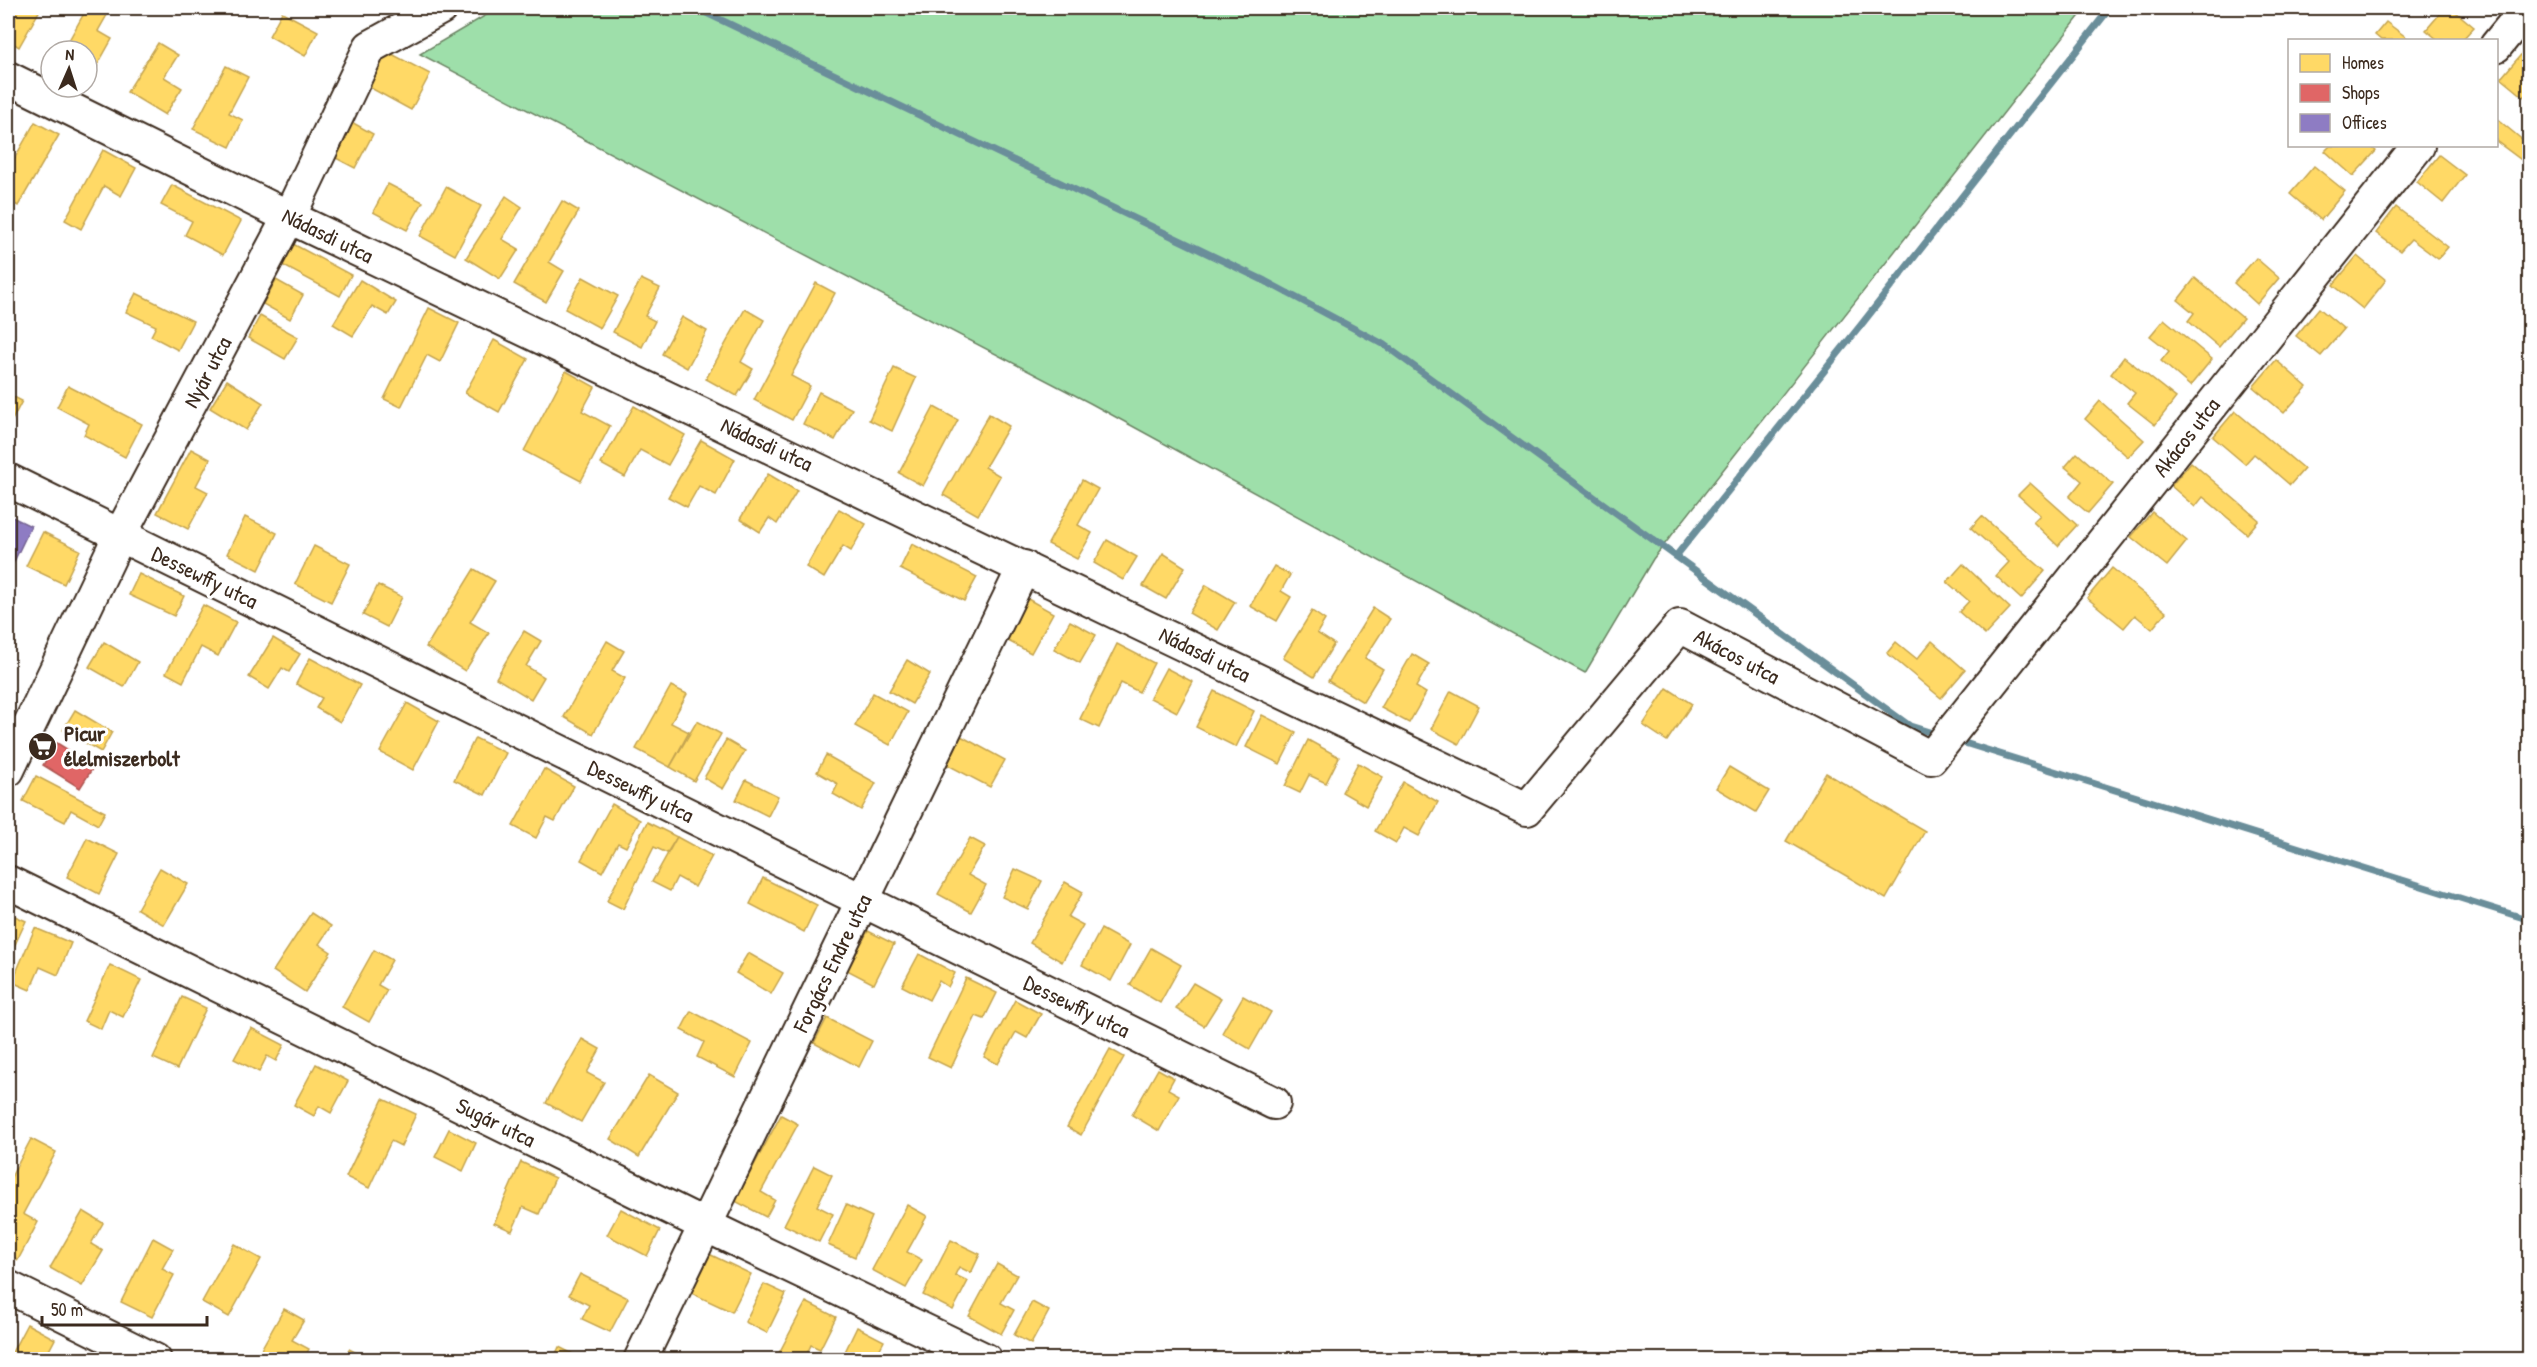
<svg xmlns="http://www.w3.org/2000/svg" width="2537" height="1367" viewBox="0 0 2537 1367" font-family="'Patrick Hand',sans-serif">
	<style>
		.green { fill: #9edfaa; stroke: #6c8464; stroke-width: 1.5 }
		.homes { fill: #ffd966; stroke: #c4a450; stroke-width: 1.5 }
		.shops { fill: #e06666; stroke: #ae5450; stroke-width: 1.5 }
		.offices { fill: #8e7cc3; stroke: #756392; stroke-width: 1.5 }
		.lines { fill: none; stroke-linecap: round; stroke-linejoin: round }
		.stream { stroke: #6b8e9a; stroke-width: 7 }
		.minor-casing { stroke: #3b2a1e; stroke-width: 36 }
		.minor { stroke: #fff; stroke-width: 32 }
		.labels { text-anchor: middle; stroke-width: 6; stroke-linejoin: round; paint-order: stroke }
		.street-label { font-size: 22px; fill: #3b2a1e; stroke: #fff }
		.poi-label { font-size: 22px; font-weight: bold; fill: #3b2a1e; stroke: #fff; text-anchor: start }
	</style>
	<rect width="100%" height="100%" fill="#fff"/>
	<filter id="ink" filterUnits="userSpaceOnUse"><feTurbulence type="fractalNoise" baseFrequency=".0167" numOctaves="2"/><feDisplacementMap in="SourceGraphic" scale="12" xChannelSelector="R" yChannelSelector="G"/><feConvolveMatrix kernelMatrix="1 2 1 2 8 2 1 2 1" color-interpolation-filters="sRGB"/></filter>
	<g filter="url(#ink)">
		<polygon class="green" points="498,8 2086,8 1653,559 1585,673 1090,403 420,54"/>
		<g class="homes">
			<polygon points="8,8 41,8 19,47 8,40"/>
			<polygon points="87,8 111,8 98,31 112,39 89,80 87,51 63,51"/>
			<polygon points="2445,8 2451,8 2474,27 2462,40 2438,40 2426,30"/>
			<polygon points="282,12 318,31 305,56 269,36"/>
			<polygon points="2386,22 2410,40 2381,40 2375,35"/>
			<polygon points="158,43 178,55 164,77 182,88 165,115 127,92"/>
			<polygon points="2525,50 2530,54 2530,90 2524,97 2501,78"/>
			<polygon points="386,51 430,74 411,110 367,86"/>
			<polygon points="226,66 248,77 229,113 243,120 230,147 193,129"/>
			<polygon points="2496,118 2530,146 2530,156 2524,162 2496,141"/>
			<polygon points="348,120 373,134 355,168 330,155"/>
			<polygon points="35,122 59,135 18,206 8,200 8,170"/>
			<polygon points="2330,146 2370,146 2376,151 2353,176 2325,151"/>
			<polygon points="103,150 136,168 121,196 104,186 81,229 65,220"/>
			<polygon points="2439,155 2465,175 2443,203 2417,182"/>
			<polygon points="2314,166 2345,191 2321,220 2290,194"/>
			<polygon points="388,184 423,202 407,230 373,212"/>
			<polygon points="172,185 241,221 223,255 185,235 192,221 161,205"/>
			<polygon points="446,187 481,206 455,255 420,236"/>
			<polygon points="506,196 522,207 502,239 519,249 500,279 466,258"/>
			<polygon points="562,201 579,211 549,262 564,271 546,302 514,284"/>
			<polygon points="2396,207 2448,247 2438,259 2411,239 2400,251 2376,233"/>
			<polygon points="293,244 351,275 340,296 282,265"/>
			<polygon points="2357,256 2386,280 2363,309 2333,285"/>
			<polygon points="2256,258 2279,278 2257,304 2234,283"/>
			<polygon points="583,277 618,296 600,328 565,309"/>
			<polygon points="2195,278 2243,318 2219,347 2188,321 2194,313 2178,300"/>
			<polygon points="641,279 660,288 645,316 655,321 642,347 613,332"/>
			<polygon points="276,280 303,295 290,319 263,304"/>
			<polygon points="360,280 396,302 388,315 372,306 353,336 333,324"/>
			<polygon points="816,283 835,293 791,376 810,386 792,420 754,400"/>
			<polygon points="136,293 193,321 178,350 151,336 156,326 126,312"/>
			<polygon points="429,308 459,323 440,362 427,355 401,407 384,399"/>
			<polygon points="2319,308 2344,329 2321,356 2296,336"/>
			<polygon points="745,309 764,320 741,362 753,369 737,396 706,379"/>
			<polygon points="260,316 298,337 285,359 248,338"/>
			<polygon points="682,317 707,331 687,368 662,354"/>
			<polygon points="2164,319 2212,359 2190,386 2161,361 2169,351 2150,336"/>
			<polygon points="494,340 528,359 499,412 465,393"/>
			<polygon points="2124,357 2176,398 2155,425 2127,403 2135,393 2111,374"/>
			<polygon points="2276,360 2307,387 2284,413 2253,387"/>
			<polygon points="894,368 916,378 892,431 869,420"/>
			<polygon points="566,371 595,387 582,411 610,426 581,481 524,451"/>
			<polygon points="227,380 263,403 246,430 210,408"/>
			<polygon points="68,386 142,424 125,457 84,435 89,424 57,407"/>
			<polygon points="819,392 852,409 835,440 803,424"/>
			<polygon points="8,394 22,401 8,428"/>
			<polygon points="2100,401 2144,440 2128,457 2085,419"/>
			<polygon points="634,406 685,435 668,465 640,450 625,477 601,464"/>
			<polygon points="934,407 958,420 923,486 899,473"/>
			<polygon points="2235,411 2304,469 2290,485 2254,454 2245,464 2213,437"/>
			<polygon points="989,414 1009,426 985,467 1000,476 978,515 943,495"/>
			<polygon points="701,440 735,459 716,495 699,486 687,507 668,497"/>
			<polygon points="191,449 210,459 196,486 208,492 188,529 157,513"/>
			<polygon points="2077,453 2113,484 2088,513 2069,497 2082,481 2065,467"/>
			<polygon points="2191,462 2259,520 2247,534 2203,497 2195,507 2171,486"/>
			<polygon points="768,474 797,491 777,524 769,518 760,532 740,519"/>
			<polygon points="1082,480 1098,489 1078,525 1092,533 1077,559 1048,544"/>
			<polygon points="2030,483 2077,525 2058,546 2033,522 2040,515 2018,495"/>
			<polygon points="839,509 866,524 851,551 843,546 824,578 806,567"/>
			<polygon points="2152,512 2187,541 2167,566 2131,537"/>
			<polygon points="1982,516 2045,571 2021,599 1996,576 2009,562 1971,528"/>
			<polygon points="245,517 277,533 259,570 227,554"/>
			<polygon points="43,532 80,550 64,584 26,566"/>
			<polygon points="1107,540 1137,557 1123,580 1094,563"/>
			<polygon points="912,544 977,577 964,601 900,569"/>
			<polygon points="314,546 350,564 331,602 295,584"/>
			<polygon points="1163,553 1185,567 1166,599 1143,586"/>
			<polygon points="1963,564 2010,608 1985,635 1959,612 1969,601 1947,582"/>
			<polygon points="1274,566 1290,575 1281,591 1291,597 1277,621 1250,606"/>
			<polygon points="2112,568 2166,612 2152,629 2135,615 2124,628 2087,598"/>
			<polygon points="474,569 495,581 470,622 489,633 465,671 426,647"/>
			<polygon points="139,574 184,596 174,616 129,595"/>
			<polygon points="378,585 402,597 387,627 363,615"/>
			<polygon points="1206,585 1235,602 1218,630 1189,613"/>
			<polygon points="1026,598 1053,613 1031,653 1004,639"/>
			<polygon points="203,605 236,622 218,656 201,647 183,682 166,673"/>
			<polygon points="1373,608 1390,619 1365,658 1383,669 1363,702 1328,681"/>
			<polygon points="1312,611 1325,620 1317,633 1334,644 1314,677 1283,658"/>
			<polygon points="1070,621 1096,635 1080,663 1054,649"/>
			<polygon points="524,631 541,641 526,666 544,677 531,699 496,678"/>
			<polygon points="273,638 300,654 289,672 282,668 269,689 249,677"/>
			<polygon points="607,641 624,651 612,671 625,678 593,734 564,717"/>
			<polygon points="1932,641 1965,670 1941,698 1887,653 1896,642 1917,659"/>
			<polygon points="104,642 138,662 124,687 89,667"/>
			<polygon points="1117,644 1154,663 1139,692 1121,683 1099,728 1080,719"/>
			<polygon points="1412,654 1429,664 1416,687 1426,693 1409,723 1381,708"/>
			<polygon points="310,658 360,685 340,722 316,708 322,698 296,684"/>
			<polygon points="907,660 930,674 912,704 889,691"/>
			<polygon points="1166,668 1193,682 1177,712 1150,698"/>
			<polygon points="671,686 687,694 671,723 689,732 670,767 636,749"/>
			<polygon points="1667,688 1692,704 1667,741 1643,725"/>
			<polygon points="1214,691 1254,711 1236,747 1196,727"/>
			<polygon points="1451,691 1479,706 1459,744 1431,729"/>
			<polygon points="873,693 908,712 890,745 855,726"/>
			<polygon points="407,703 439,721 413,770 380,752"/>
			<polygon points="75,710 112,732 101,752 63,730"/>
			<polygon points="1262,715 1296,732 1280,764 1246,747"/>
			<polygon points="697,721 721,734 694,781 670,767"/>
			<polygon points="959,735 1005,760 990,787 944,763"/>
			<polygon points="475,738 506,753 485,795 454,780"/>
			<polygon points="726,740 745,751 723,789 704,778"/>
			<polygon points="1308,740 1339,757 1326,783 1309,775 1300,793 1285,786"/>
			<polygon points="826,755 876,783 861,810 833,794 838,784 817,772"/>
			<polygon points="1358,763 1383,777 1366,806 1342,792"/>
			<polygon points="1729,767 1769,791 1756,812 1716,788"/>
			<polygon points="544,769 574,786 555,821 547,817 536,838 513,826"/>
			<polygon points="1826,773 1925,831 1886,899 1786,841"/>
			<polygon points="36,776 105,812 98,825 71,810 65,822 23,801"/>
			<polygon points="746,780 778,796 768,816 736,800"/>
			<polygon points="1403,782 1438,802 1419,836 1404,828 1396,843 1375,831"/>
			<polygon points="612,804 640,820 626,847 618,843 602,872 581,860"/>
			<polygon points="647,822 677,837 667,853 654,847 623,909 607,901"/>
			<polygon points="677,837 712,856 695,887 677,877 670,891 652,882"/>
			<polygon points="87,838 119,854 99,894 67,877"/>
			<polygon points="970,838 985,846 968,875 986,885 971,912 938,894"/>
			<polygon points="160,868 188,884 164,925 137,909"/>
			<polygon points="1015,869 1042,881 1028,909 1002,897"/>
			<polygon points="763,878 817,905 804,932 750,904"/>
			<polygon points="1065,882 1083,892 1068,917 1083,925 1062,962 1030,943"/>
			<polygon points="8,913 26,921 12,951 8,949"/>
			<polygon points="311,913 331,926 319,944 331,952 305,992 273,971"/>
			<polygon points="35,928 71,943 58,975 40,967 30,990 12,982"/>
			<polygon points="1101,929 1130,945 1111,981 1082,965"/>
			<polygon points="868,931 894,944 874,984 847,970"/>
			<polygon points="1151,948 1181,965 1160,1003 1130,985"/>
			<polygon points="374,950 392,960 378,985 387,990 369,1022 342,1007"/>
			<polygon points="748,953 783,973 771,994 736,973"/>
			<polygon points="919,954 955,973 948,987 939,981 929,1000 902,986"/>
			<polygon points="110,965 141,980 123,1017 109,1010 101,1029 84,1021"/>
			<polygon points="966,978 997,993 984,1019 976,1016 951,1068 928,1057"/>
			<polygon points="1193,983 1221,999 1204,1026 1176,1009"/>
			<polygon points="1243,996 1271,1012 1250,1049 1222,1033"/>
			<polygon points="182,997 206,1008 177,1069 153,1058"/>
			<polygon points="1015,1000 1041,1014 1027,1038 1016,1032 998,1064 984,1057"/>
			<polygon points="691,1011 752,1043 735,1077 697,1057 704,1042 681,1030"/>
			<polygon points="827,1018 872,1041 859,1067 814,1043"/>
			<polygon points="251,1028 284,1045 276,1061 267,1056 259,1072 234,1059"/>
			<polygon points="582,1039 600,1049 587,1073 604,1082 581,1122 546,1103"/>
			<polygon points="1110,1049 1124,1057 1081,1135 1067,1127"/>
			<polygon points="316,1064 348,1081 331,1113 319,1106 314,1116 294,1105"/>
			<polygon points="1158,1069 1174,1078 1168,1089 1179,1095 1159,1131 1132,1115"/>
			<polygon points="649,1075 678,1092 639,1157 610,1139"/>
			<polygon points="383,1099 416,1114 401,1146 391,1141 369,1188 346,1177"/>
			<polygon points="781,1115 798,1124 761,1192 775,1200 766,1217 735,1201"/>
			<polygon points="449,1129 476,1143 463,1171 435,1157"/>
			<polygon points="31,1139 56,1152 23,1214 38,1222 18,1260 8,1254 8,1183"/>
			<polygon points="521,1162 555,1178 539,1214 523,1207 512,1231 494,1223"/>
			<polygon points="814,1166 832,1175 817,1206 833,1214 819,1242 784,1225"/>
			<polygon points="846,1205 872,1217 855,1257 828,1245"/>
			<polygon points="907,1205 927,1216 907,1252 922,1260 906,1288 872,1270"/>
			<polygon points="621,1209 660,1230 647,1256 607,1235"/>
			<polygon points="83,1211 103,1223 91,1244 103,1251 82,1286 50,1268"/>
			<polygon points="153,1238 173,1249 162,1269 174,1275 152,1317 121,1302"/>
			<polygon points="951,1240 980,1254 971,1273 959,1267 955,1275 968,1281 953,1310 923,1295"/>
			<polygon points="234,1244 261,1259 229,1317 202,1302"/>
			<polygon points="709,1254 751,1274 732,1312 691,1293"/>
			<polygon points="997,1264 1017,1275 1001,1303 1014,1310 1001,1334 969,1316"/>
			<polygon points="580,1274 628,1298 610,1332 582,1319 589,1305 569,1295"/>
			<polygon points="764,1284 786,1294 767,1333 745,1322"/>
			<polygon points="806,1302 836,1317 820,1349 811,1345 804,1360 787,1360 778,1355"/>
			<polygon points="1032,1302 1049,1311 1031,1344 1014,1335"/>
			<polygon points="284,1309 304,1320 292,1340 309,1349 303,1360 255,1360"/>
			<polygon points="27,1324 55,1339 44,1360 8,1360"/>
			<polygon points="857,1327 884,1341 874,1360 841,1360"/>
			<polygon points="559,1347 585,1360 553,1360"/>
			<polygon points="349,1349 368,1359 368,1360 344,1360"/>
		</g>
		<polygon class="shops" points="57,743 94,766 80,788 43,765"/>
		<polygon class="offices" points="10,516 31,526 8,574 8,523"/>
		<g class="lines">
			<g class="stream">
				<polyline points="696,8 1265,281 1383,344 1910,726 1939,735"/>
				<polyline points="1676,556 1861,325 2110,8"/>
				<polyline points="1955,740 2530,920"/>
			</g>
			<defs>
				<g id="minor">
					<polyline points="2496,46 2527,8"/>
					<polyline points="8,78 289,217 1527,809 1680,626 1931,758 2418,146"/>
					<polyline points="8,480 1274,1103"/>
					<polyline points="8,770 120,535 289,217 370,47 441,8"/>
					<polyline points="8,882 705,1225 986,1360"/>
					<polyline points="8,1287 155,1360"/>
					<polyline points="640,1360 1024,567"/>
				</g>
			</defs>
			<use href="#minor" class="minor-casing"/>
			<use href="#minor" class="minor"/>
		</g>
	</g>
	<defs>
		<symbol id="supermarket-disc" viewBox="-11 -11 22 22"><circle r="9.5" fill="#3b2a1e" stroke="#fff"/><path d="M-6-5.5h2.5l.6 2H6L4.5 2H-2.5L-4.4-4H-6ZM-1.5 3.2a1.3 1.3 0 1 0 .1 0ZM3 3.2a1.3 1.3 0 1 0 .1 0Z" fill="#fff"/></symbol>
	</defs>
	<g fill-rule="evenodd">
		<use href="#supermarket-disc" x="26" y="730" width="33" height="33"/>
	</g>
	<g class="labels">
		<g class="street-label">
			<text transform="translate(328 235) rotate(26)" y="8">Nádasdi utca</text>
			<text transform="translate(207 372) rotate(-62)" y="8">Nyár utca</text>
			<text transform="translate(2186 437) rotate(-52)" y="8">Akácos utca</text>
			<text transform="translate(767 444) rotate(25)" y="8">Nádasdi utca</text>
			<text transform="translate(205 577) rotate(26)" y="8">Dessewffy utca</text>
			<text transform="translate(1205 654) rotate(26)" y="8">Nádasdi utca</text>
			<text transform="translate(1737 656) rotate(28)" y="8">Akácos utca</text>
			<text transform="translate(641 791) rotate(26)" y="8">Dessewffy utca</text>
			<text transform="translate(832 963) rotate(-64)" y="8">Forgács Endre utca</text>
			<text transform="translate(1077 1006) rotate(26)" y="8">Dessewffy utca</text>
			<text transform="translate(496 1122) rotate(26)" y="8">Sugár utca</text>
		</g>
		<g class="poi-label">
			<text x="64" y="741">Picur<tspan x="64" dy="25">élelmiszerbolt</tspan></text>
		</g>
	</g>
	<rect width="2537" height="1367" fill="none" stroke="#fff" stroke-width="30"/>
	<rect x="15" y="15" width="2507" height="1337" fill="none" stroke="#3b2a1e" stroke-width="2" filter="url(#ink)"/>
	<rect x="2288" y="39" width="210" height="108" fill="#ffffff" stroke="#b1aaa5" stroke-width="1.5"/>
	<rect x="2300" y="54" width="30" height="18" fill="#ffd966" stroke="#b1aaa5" stroke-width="1.5"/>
	<text x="2342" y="69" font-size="18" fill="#3b2a1e">Homes</text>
	<rect x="2300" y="84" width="30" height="18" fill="#e06666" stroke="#b1aaa5" stroke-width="1.5"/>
	<text x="2342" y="99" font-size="18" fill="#3b2a1e">Shops</text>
	<rect x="2300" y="114" width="30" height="18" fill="#8e7cc3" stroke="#b1aaa5" stroke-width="1.5"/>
	<text x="2342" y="129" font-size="18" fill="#3b2a1e">Offices</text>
	<g transform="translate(69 69) rotate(3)"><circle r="28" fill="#ffffff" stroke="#b1aaa5" stroke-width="1.5"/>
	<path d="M0-4.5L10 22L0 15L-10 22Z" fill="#3b2a1e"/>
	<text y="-9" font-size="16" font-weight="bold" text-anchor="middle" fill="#3b2a1e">N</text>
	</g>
	<path d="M42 1316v9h165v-9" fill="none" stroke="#3b2a1e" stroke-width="3"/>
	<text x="51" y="1316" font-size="18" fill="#3b2a1e" stroke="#ffffff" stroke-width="4.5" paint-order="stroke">50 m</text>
</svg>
